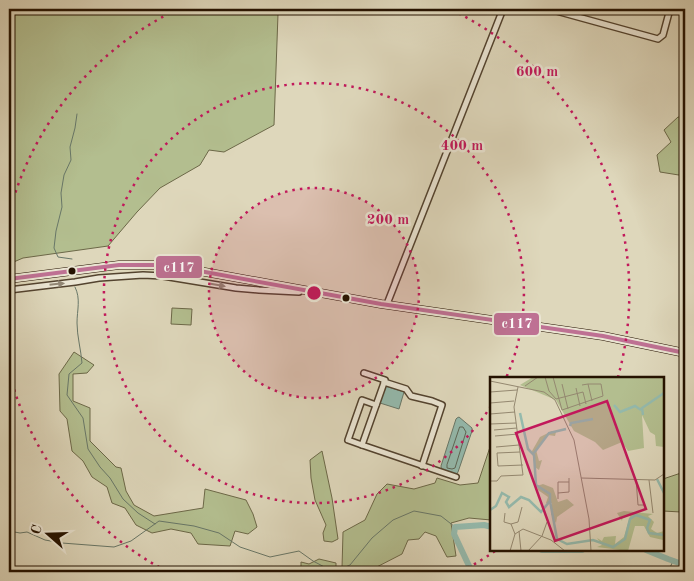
<svg xmlns="http://www.w3.org/2000/svg" width="694" height="581" viewBox="0 0 694 581" font-family="'Old Standard TT',serif">
	<style>
		.green { fill: #b3be8f; stroke: #6c6848 }
		.water { fill: #94baad; stroke: #687768 }
		.lines { fill: none; stroke-linecap: round; stroke-linejoin: round }
		.shore { stroke: #5c6656; stroke-width: 1 }
		.stream { stroke: #687768; stroke-width: 1 }
		.river { stroke: #94baad; stroke-width: 6 }
		.minor-casing { stroke: #53432f; stroke-width: 8 }
		.major-casing { stroke: #251200; stroke-width: 9 }
		.minor { stroke: #eae5d3; stroke-width: 5 }
		.major { stroke: #dfbc7e; stroke-width: 7 }
		.bus-1-casing { stroke: #eae5d3; stroke-width: 8 }
		.bus-1 { stroke: #be7193; stroke-width: 4 }
		.oneway { fill: #918674 }
		.ring { fill: none; stroke: #c2185b; stroke-width: 2.5; stroke-dasharray: 2.5 5 }
		.bus-dot { fill: #251200; stroke: #eae5d3; stroke-width: 2 }
		.inset-river { fill: none; stroke: #94baad; stroke-width: 2.5 }
		.inset-road { fill: none; stroke: #948870; stroke-width: 1 }
		.view { fill: #c2185b; fill-opacity: 0.15; stroke: #c2185b; stroke-width: 2.5 }
		.inset-edge { fill: none; stroke: #251200; stroke-width: 2.5 }
		.centre { fill: #c2185b; stroke: #eae5d3; stroke-width: 2.5 }
		.ring-label { font-size: 15px; text-anchor: middle; font-weight: bold; fill: #c2185b; stroke: #eae5d3; stroke-width: 5; stroke-linejoin: round; paint-order: stroke }
		.line-badge { stroke: #eae5d3; stroke-width: 2 }
		.badge-label { font-size: 14px; text-anchor: middle; font-weight: bold; fill: #fff }
	</style>
	<rect width="100%" height="100%" fill="#ded7bb"/>
	<filter id="stains"><feTurbulence type="fractalNoise" baseFrequency=".004" numOctaves="4"/><feColorMatrix values="0 0 0 0 .2 0 0 0 0 .09 0 0 0 0 .02 0 0 0 .5 -.17"/></filter>
	<radialGradient id="worn" r=".72"><stop offset=".6" stop-color="#630" stop-opacity="0"/><stop offset="1" stop-color="#630" stop-opacity=".3"/></radialGradient>
	<g class="green">
		<polygon points="9,9 273,9 278,14 274,125 224,152 209,150 200,165 160,188 137,212 108,246 23,258 9,264"/>
		<polygon points="678,117 685,117 685,176 660,172 657,155 671,142 664,130"/>
		<polygon points="172,308 192,309 191,325 171,324"/>
		<polygon points="74,352 94,365 87,373 73,374 73,401 90,408 90,441 116,467 121,468 126,491 134,505 154,516 203,508 205,489 246,500 253,514 257,527 248,534 235,531 230,546 198,544 191,533 171,529 152,533 136,525 125,508 112,503 107,487 92,477 83,461 72,451 67,419 60,411 59,374"/>
		<polygon points="491,444 491,520 469,518 451,523 456,556 447,557 436,536 425,532 419,539 408,540 402,554 367,572 360,572 357,570 346,572 342,568 343,532 365,520 377,494 387,484 414,489 435,483 437,478 460,485 478,483"/>
		<polygon points="322,451 332,498 338,539 332,542 324,541 323,533 326,525 315,500 311,478 310,460"/>
		<polygon points="681,473 685,474 685,517 681,512 663,511 663,479"/>
		<polygon points="319,559 336,563 336,572 308,572 301,570 301,562 309,564"/>
	</g>
	<g class="water">
		<polygon points="385,386 404,392 399,409 380,403"/>
		<path d="M459,417L472,428V431L458,472L456,475C450,473 441,474 441,466L456,419L457,418Z"/>
	</g>
	<g class="lines">
		<polygon class="shore" points="460,427 463,427 466,432 455,468 452,469 447,468 447,465"/>
		<g class="stream">
			<polyline points="72,259 58,257 54,248 56,231 62,207 61,193 64,175 71,160 70,147 75,128 77,114"/>
			<path d="M75,287C81,299 77,310 77,323C77,336 81,350 82,363L69,374L67,395L83,418L88,449L100,467L110,478L123,499L138,513L155,524"/>
			<polyline points="9,531 20,533 27,532 45,540 62,543 114,547 131,541 159,521 194,526 219,533 240,547 270,557 299,551 313,561 334,572 350,565 372,538 393,520 414,511 441,516 455,527"/>
			<polyline points="668,572 673,561"/>
		</g>
		<g class="river">
			<polyline points="542,550 582,550"/>
			<polyline points="646,550 668,559 685,565"/>
			<polyline points="475,572 470,568 454,534 455,527 484,525 492,527"/>
		</g>
		<defs>
			<g id="minor">
				<polyline points="549,9 658,39 663,35 670,9"/>
				<polyline points="9,290 75,282 99,278 143,275 163,276 236,288 259,290 299,292"/>
				<polyline points="387,304 503,9"/>
				<polyline points="364,373 385,380 362,445 456,477"/>
				<polyline points="384,382 406,389 411,396 432,401 442,405 422,466"/>
				<polyline points="362,445 348,440 362,400 376,405"/>
			</g>
			<polyline id="major" points="9,279 119,265 160,265 183,268 381,304 603,336 685,353"/>
		</defs>
		<use href="#minor" class="minor-casing"/>
		<use href="#major" class="major-casing"/>
		<use href="#minor" class="minor"/>
		<use href="#major" class="major"/>
		<defs>
			<polyline id="bus-1" points="9,279 119,265 160,265 183,268 381,304 603,336 685,353"/>
		</defs>
		<use href="#bus-1" class="bus-1-casing"/>
		<use href="#bus-1" class="bus-1"/>
	</g>
	<defs><path id="oneway-solid" d="M-6-.8H1V-3.2L6.5 0L1 3.2V.8H-6Z" transform="scale(1.25)"/></defs>
	<g class="oneway">
		<use href="#oneway-solid" transform="translate(57 284) rotate(-6)"/>
		<use href="#oneway-solid" transform="translate(218 285) rotate(10)"/>
	</g>
	<circle cx="314" cy="293" r="105" fill="#c2185b" fill-opacity=".12"/>
	<g class="ring">
		<circle cx="314" cy="293" r="105"/>
		<path d="M491 406A210 210 0 1 1 506 378"/>
		<path d="M495 551A315 315 0 0 1 462 571M166 571A315 315 0 0 1 9 372M9 214A315 315 0 0 1 176 10M452 10A315 315 0 0 1 618 377"/>
	</g>
	<g class="bus-dot">
		<circle cx="72" cy="271" r="4.5"/>
		<circle cx="346" cy="298" r="4.5"/>
	</g>
	<g transform="translate(490 377)">
		<rect width="174" height="174" fill="#ded7bb"/>
		<path d="M43,0H174V70L166,69L165,58L160,55L152,38L154,71L138,74L132,65L113,73L105,65L84,54L66,23L30,8ZM62,54L66,55L65,59L58,58L46,73L49,84L52,83L49,93L45,90L42,74L50,60ZM53,107L63,111L68,125L77,122L84,128L67,140L66,146L61,137L62,126H56L58,120L48,113L47,109ZM134,134L163,137L158,139L164,145L161,152L167,156L174,154L173,163L160,160L154,149H145L138,174L107,170L112,168L107,161L112,164L114,160L126,159L125,167L134,160L140,139H133L132,144L127,136Z" fill="#b3be8f"/>
		<path class="inset-river" d="M124,28L130,35L145,29L151,33M30,36L38,72L44,78L46,108L60,117V124M153,38L152,31L174,16M80,49L81,46L103,42M44,76L59,56L76,52M167,102L174,116M0,133L6,129L12,116L19,120L16,125L19,130L31,120L39,123L51,135L60,124L67,162L77,167L103,163L123,170L135,162L140,142L146,138L160,143L157,151L159,156L174,158"/>
		<path class="inset-road" d="M55,0L59,14L66,22L93,15L96,27M63,0L72,33L113,19L111,7H98M0,4L54,15L65,23L84,63L99,142L101,174M72,7L78,32M92,8L98,7L102,24M35,9L48,0M86,11L90,29M0,15L27,13M0,26L24,24M0,37L25,35M0,47L26,46M4,53L27,51M5,59L28,57M6,70L29,68M30,75L7,76L8,89L33,88M91,101L165,103L174,97M146,102L148,128H154M159,103L163,136M0,104H7L11,99L33,98L24,30L28,10M68,116L79,115V105M68,122V105H79V101M15,136L14,145L21,147M29,154L31,174M25,157L21,147L28,145L32,130M20,174L25,157L33,152L61,163L75,174M38,174L52,159L57,145"/>
		<path class="view" d="M117,24L156,132L65,164L26,56Z"/>
		<rect width="174" height="174" class="inset-edge"/>
	</g>
	<circle cx="314" cy="293" r="8" class="centre"/>
	<g class="ring-label">
		<text x="537" y="76">600 m</text>
		<text x="462" y="150">400 m</text>
		<text x="388" y="224">200 m</text>
	</g>
	<g class="line-badge">
		<rect x="155" y="255" width="48" height="24" rx="5" fill="#be7193"/>
		<rect x="493" y="312" width="47" height="24" rx="5" fill="#be7193"/>
	</g>
	<g class="badge-label">
		<text x="179" y="272">с117</text>
		<text x="517" y="328">с117</text>
	</g>
	<rect width="694" height="581" fill="none" stroke="#ded7bb" stroke-width="30"/>
	<rect x="10" y="10" width="674" height="561" fill="none" stroke="#251200" stroke-width="2.5"/>
	<rect x="15" y="15" width="664" height="551" fill="none" stroke="#251200"/>
	<g transform="translate(48 534) rotate(290)" stroke="#eae5d3" stroke-width="4" paint-order="stroke">
	<path d="M0-4L9 19L0 12L-9 19Z" fill="#251200"/>
	<text y="-8" font-size="14" font-weight="bold" text-anchor="middle" fill="#251200">С</text>
	</g>
	<rect width="100%" height="100%" filter="url(#stains)"/>
	<rect width="100%" height="100%" fill="url(#worn)"/>
</svg>
